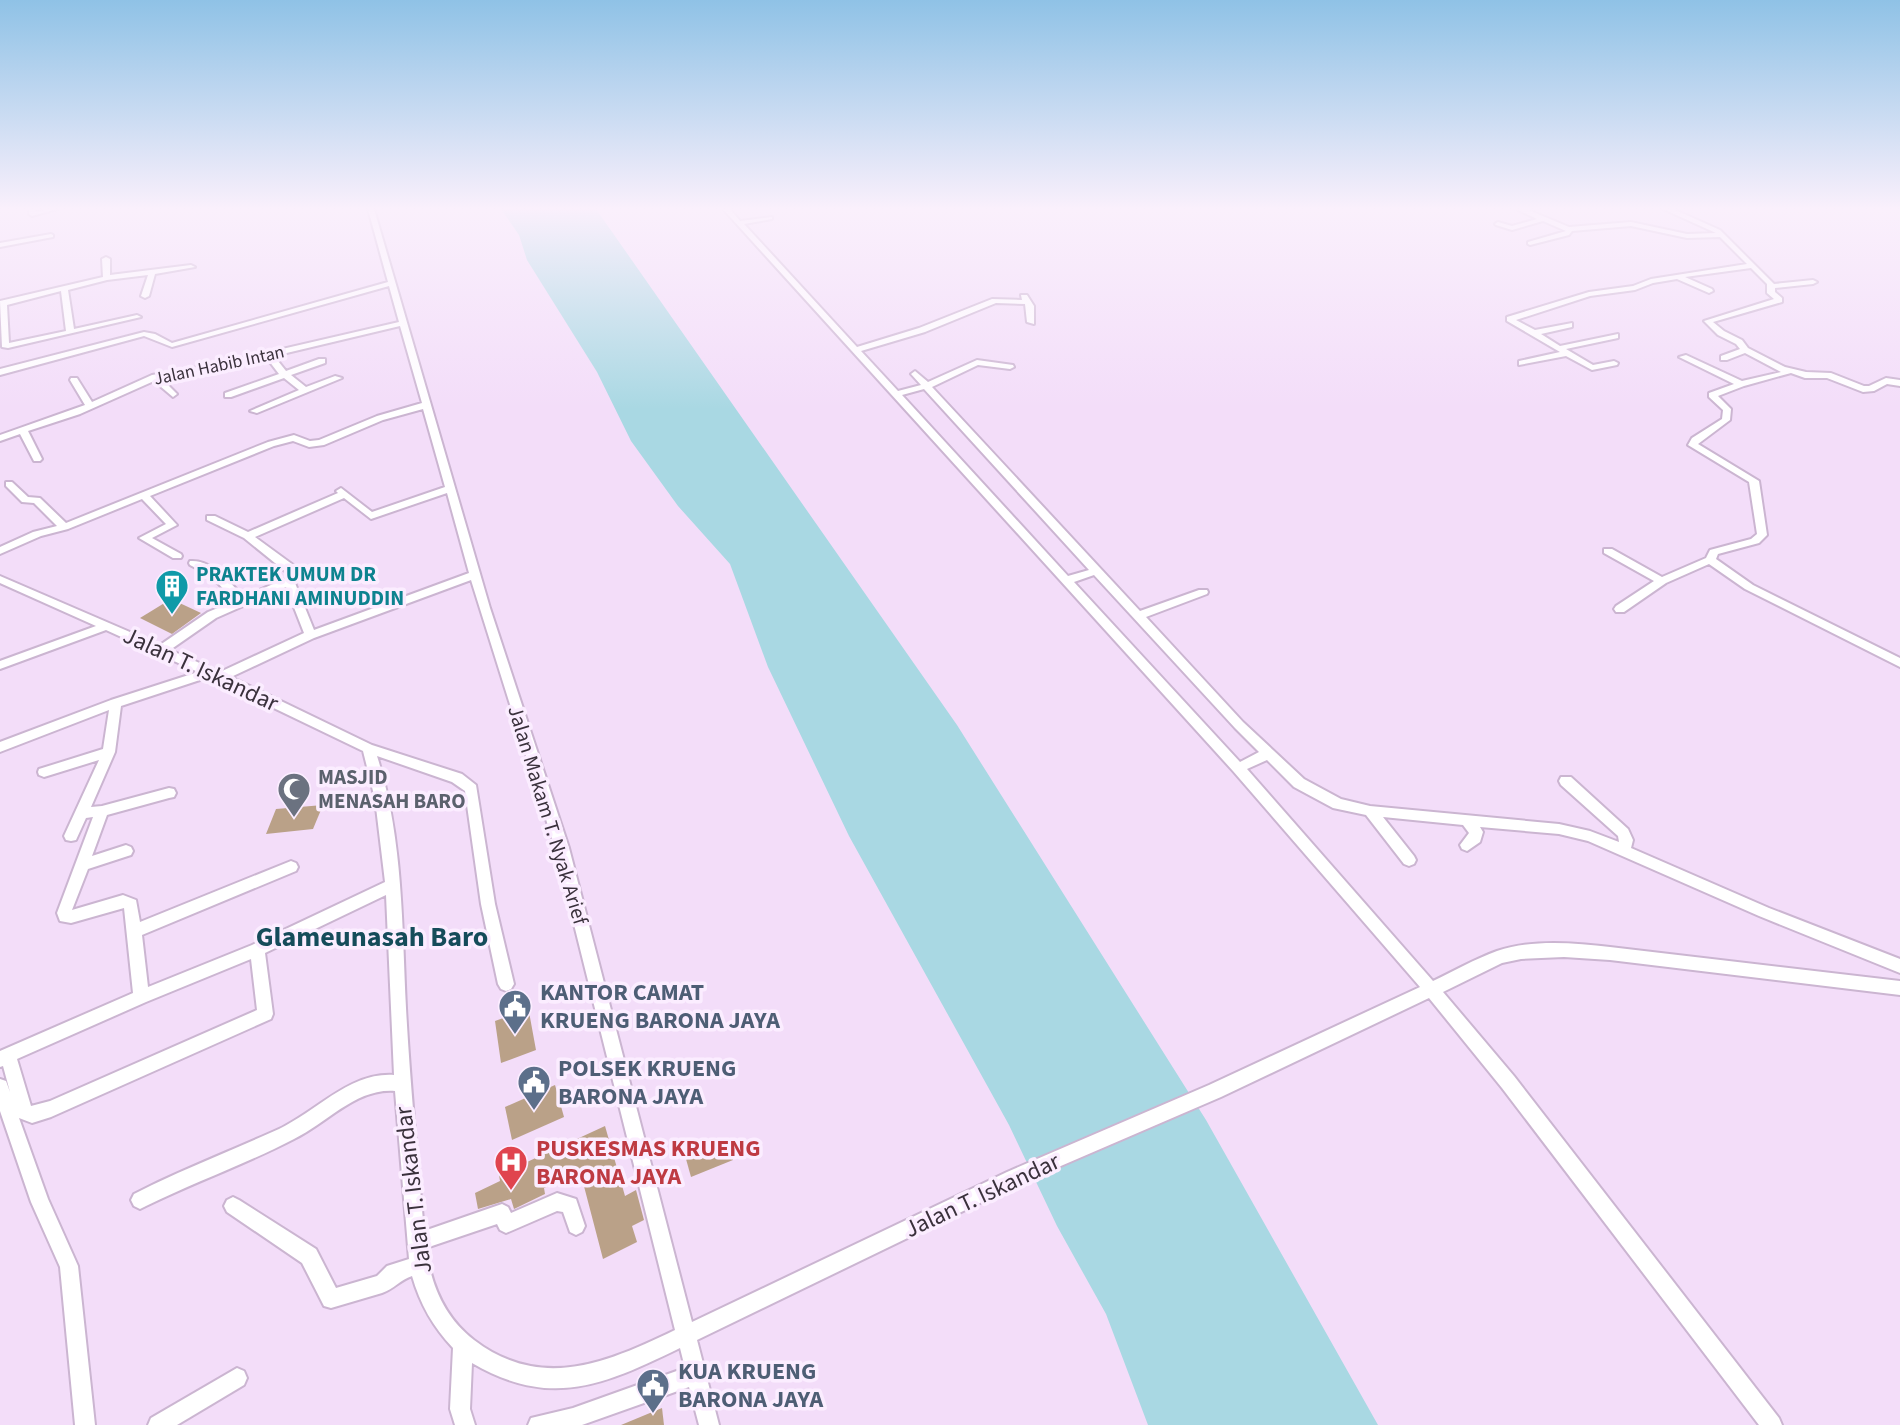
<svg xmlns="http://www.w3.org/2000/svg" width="1900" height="1425" viewBox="0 0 1900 1425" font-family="'Source Sans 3',sans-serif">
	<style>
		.water { fill: #a9d8e3 }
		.building { fill: #baa188 }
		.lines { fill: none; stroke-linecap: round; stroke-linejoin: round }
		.minor-casing { stroke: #cbb5d1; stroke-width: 4 }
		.minor { fill: #fff; fill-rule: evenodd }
		.labels { text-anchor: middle; stroke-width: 7; stroke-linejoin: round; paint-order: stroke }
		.far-street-label { font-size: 18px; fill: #3a313c; stroke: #fbedff }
		.culture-label { font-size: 21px; font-weight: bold; fill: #0d838f; stroke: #fbedff; text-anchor: start }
		.worship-label { font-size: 21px; font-weight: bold; fill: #5b616d; stroke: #fbedff; text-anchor: start }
		.street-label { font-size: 21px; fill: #3a313c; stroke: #fbedff }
		.near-street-label { font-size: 24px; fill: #3a313c; stroke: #fbedff }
		.near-service-label { font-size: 24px; font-weight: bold; fill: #4e5e75; stroke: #fbedff; text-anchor: start }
		.near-health-label { font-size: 24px; font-weight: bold; fill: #be3a42; stroke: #fbedff; text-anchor: start }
		.near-quarter-label { font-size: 28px; font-weight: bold; fill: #154c5a; stroke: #fbedff }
	</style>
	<rect width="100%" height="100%" fill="#f3ddf9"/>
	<polygon class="water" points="501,209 596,209 957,725 1206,1120 1378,1425 1148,1425 1106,1314 1057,1226 1009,1125 849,836 768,667 730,564 678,506 631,441 597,372 527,260 519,235"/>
	<g class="building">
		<polygon points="171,599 201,613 172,634 140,618"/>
		<polygon points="323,805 313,829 266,834 276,809"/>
		<polygon points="527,1001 536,1050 501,1063 495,1021 506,1017 505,1009"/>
		<polygon points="555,1085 564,1117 512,1140 505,1107"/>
		<polygon points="605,1126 625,1196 636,1190 644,1220 632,1226 637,1242 603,1259 580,1171 544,1188 545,1194 514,1209 511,1199 478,1209 475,1193 500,1181 499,1175"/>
		<polygon points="728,1142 733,1160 691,1177 686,1159"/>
		<polygon points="662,1408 664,1425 621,1425"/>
	</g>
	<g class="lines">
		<defs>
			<g id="minor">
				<polygon points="29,209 35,209 35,211 57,209 32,216 29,214"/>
				<path d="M368,209H374L490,608L569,848L692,1322L1007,1172L1209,1085L1420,987L1233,771L723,209H730L740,221L772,217V219L744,224L857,347L919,328L992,299L1022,300L1021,295H1027L1034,306V324L1027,322L1025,304L996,303L925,332L861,351L898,391L921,385L911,374L915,371L928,382L977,360L1013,365L1014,367L1010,369L978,365L932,387L1140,611L1199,590H1207L1208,592L1207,594L1146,617L1243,722L1304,779L1341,799L1370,806L1559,824L1590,831L1619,842L1618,836L1561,785L1559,781L1561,777H1571L1628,829L1633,840L1631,848L1769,908L1900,959V973L1759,916L1588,841L1559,834L1480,827L1483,832L1480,842L1467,851L1462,849L1460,845L1469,833L1463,825L1383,817L1414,856L1416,860L1414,864L1409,866L1404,864L1366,815L1333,808L1294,787L1267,760L1247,769L1433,981C1454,971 1475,959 1497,951C1533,939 1574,943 1610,947L1900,981V995L1610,960L1564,957L1521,959L1502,963L1443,992L1514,1076L1779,1418L1782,1425H1759L1502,1088L1429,998L1221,1097L1019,1184L697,1340L719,1425H699L689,1387L582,1425H528L531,1418L573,1408L685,1368L680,1348C604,1385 551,1409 472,1363L470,1409L475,1425H455L450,1409L453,1348C433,1327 420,1304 412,1276C400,1280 394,1289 382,1293L331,1308L324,1306L302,1263L227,1212L224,1206L227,1200L233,1197L239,1200L316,1249L336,1288L377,1276L387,1266L409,1259L395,1091C356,1088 327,1123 294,1139C246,1164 195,1182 146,1206L140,1209L134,1206L131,1200L134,1194L152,1185C194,1165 237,1148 279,1129C317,1111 350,1072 394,1075L386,895L265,953L273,1014L271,1019L51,1117L32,1123L19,1118L48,1199L78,1266L95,1425H75L60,1267L31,1202L0,1111V1079L6,1081L10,1092L3,1066L0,1067V1051L133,993L124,908L71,923L60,921L57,913L93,817L86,818L76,840L71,841L66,840L64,836L99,760L44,777L39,775L38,772L39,769L103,749L109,710L0,752V742L111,700L198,672L106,630L0,669V661L96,626L0,583V576L160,645L208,612L235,601L211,576L190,565L189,563L190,561C212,559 230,583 244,597L291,576L244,538L207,520V516H215L248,532L338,493L336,491L341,488L372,512L445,487L423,409L383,420L324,445L309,447L293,441L274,446L150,496L177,525L152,538L181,554L182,556L181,558H173L139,538L166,524L142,499L68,529L41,536L0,554V547L33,532L57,526L34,503L22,502L6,486V482H12L28,497L40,498L66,523L268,442L294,435L310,441L319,440L377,416L422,403L400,326L274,356L286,371L319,359H325V363L291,375L306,387L335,376L342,378L257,413L250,411L299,390L284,378L231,397H225V393L279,374L266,357L161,378L177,394L173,397L154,381L80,414L28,431L42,459L40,461H34L20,434L0,441V435L85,405L70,380L71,378H77L92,402L152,375L222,363L399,322L389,286L172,347L144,336L0,375V369L144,332L155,334L172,343L388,282ZM924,389L1089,570L1068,576L902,395ZM447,493L469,573L314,630L295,583L302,576L296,567L255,537L344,498L371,519ZM1094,575L1235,728L1259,752L1240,762L1074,582ZM471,580L555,848L675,1330C608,1362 542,1392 474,1340C444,1317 431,1285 426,1248L497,1224L500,1230L506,1233L557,1211L563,1212L570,1232L576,1235L582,1232L585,1226L576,1199L557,1193L511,1213L508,1207L502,1204L424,1231C417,1156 410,1083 406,1008C402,924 403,837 377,756L452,782L465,791L481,904L498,984L501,989L506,991L511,989L514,984L495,904L476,785L462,774L372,745L231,677L314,638ZM286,587L304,633L220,672L170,650L216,618ZM209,677L363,751L375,799L385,882L252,945L148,987L142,935L296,871L298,867L296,863L291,861L286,863L140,922L136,900L123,895L72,910L88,869L131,855L133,851L131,847L126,845L92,856L107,815L169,798L174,797L176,793L174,789L169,788L102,806L91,807L115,752L121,706ZM251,959L257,1010L50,1101L31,1106L17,1059L146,1002Z"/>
				<polygon points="1516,209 1526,209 1569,227 1631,222 1687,234 1716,233 1663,209 1673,209 1720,230 1774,284 1813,280 1817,282 1813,284 1775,288 1775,292 1782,298 1782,302 1713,322 1724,331 1742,340 1748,348 1785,367 1806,372 1831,373 1864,386 1869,386 1886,378 1900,380 1900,386 1887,384 1874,391 1863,392 1827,378 1805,378 1791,373 1744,386 1718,396 1731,409 1730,420 1698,444 1759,481 1767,535 1759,543 1718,554 1716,559 1753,585 1900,658 1900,667 1745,589 1709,564 1666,583 1624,612 1616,612 1614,609 1616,606 1654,581 1604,553 1604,549 1612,549 1662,577 1706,558 1710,550 1751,539 1757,534 1749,482 1688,445 1692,438 1722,419 1723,410 1709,397 1709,393 1734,384 1679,357 1686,355 1742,381 1781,372 1745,353 1727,360 1721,360 1721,356 1740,349 1736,344 1718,335 1704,321 1774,299 1767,293 1767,284 1751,268 1685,277 1712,289 1713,291 1709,293 1677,279 1653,283 1635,290 1590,296 1516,320 1535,330 1572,323 1572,327 1541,334 1560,346 1618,334 1618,338 1566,349 1593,365 1614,361 1618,363 1617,365 1592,370 1566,356 1519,365 1519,361 1560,352 1507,321 1507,317 1589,292 1633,286 1651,279 1747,264 1720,237 1687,238 1631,226 1572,231 1569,235 1530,245 1528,244 1528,242 1566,231 1543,221 1512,230 1496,225 1495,224 1498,222 1512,226 1537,219"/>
				<polygon points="51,234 53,235 53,237 0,247 0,243"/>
				<path d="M106,257L110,259V275L191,265L195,267L155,274L149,296L145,298L141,296L148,275L107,280L68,290L74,329L137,315L141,317L8,348L2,347L0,301L103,277L102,259ZM61,291L66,331L9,343L7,305Z"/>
				<polygon points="237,1368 244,1371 247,1378 244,1385 177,1425 148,1425 151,1418"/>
			</g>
		</defs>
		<use href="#minor" class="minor-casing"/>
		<use href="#minor" class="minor"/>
	</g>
	<linearGradient id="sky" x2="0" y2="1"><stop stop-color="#8fc2e6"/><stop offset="0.51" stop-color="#faf0fc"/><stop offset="1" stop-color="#faf0fc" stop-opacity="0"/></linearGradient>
	<rect width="1900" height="409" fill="url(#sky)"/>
	<defs>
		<symbol id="building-pin" viewBox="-11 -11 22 30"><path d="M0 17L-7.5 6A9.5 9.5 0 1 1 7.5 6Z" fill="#0f9aa8" stroke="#fbedff"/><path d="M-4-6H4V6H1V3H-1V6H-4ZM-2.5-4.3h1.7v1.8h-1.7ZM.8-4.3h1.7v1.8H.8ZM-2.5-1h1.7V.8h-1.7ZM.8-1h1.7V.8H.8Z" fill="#fff"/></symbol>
		<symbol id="mosque-pin" viewBox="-11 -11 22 30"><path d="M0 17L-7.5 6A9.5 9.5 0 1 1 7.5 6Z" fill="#6b7280" stroke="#fbedff"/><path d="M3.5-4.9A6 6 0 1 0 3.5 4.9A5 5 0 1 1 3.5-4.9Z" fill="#fff"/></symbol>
		<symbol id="civic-pin" viewBox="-11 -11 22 30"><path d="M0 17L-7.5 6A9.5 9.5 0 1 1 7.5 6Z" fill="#5c6f8a" stroke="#fbedff"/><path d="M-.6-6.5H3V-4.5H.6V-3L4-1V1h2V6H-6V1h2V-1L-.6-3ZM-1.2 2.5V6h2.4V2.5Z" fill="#fff"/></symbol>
		<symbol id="hospital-pin" viewBox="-11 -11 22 30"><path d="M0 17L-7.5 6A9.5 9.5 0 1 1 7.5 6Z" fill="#e0444e" stroke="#fbedff"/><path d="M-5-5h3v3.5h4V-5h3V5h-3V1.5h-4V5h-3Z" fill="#fff"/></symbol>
	</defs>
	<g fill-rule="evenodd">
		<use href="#building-pin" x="153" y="567" width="38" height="52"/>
		<use href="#mosque-pin" x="275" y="770" width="38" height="52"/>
		<use href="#civic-pin" x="496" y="987" width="38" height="52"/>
		<use href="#civic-pin" x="515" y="1063" width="38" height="52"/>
		<use href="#hospital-pin" x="492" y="1143" width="38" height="52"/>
		<use href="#civic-pin" x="634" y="1366" width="38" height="52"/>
	</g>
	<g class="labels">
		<g class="far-street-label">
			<text transform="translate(219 365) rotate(-12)" y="6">Jalan Habib Intan</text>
		</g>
		<g class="culture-label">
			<text x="196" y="581">PRAKTEK UMUM DR<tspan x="196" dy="24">FARDHANI AMINUDDIN</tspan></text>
		</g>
		<g class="worship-label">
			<text x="318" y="784">MASJID<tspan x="318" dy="24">MENASAH BARO</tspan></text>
		</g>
		<g class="street-label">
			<text transform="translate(548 815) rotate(73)" y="7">Jalan Makam T. Nyak Arief</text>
		</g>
		<g class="near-street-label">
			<text transform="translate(201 669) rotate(25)" y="8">Jalan T. Iskandar</text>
			<text transform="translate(413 1190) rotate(-97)" y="8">Jalan T. Iskandar</text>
			<text transform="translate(982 1195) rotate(-25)" y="8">Jalan T. Iskandar</text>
		</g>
		<g class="near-service-label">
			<text x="540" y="1000">KANTOR CAMAT<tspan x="540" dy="28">KRUENG BARONA JAYA</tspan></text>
			<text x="558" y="1076">POLSEK KRUENG<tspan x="558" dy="28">BARONA JAYA</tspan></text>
			<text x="678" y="1379">KUA KRUENG<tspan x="678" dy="28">BARONA JAYA</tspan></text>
		</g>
		<g class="near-health-label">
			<text x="536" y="1156">PUSKESMAS KRUENG<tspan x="536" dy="28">BARONA JAYA</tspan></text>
		</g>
		<g class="near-quarter-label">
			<text x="372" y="946">Glameunasah Baro</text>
		</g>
	</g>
</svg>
